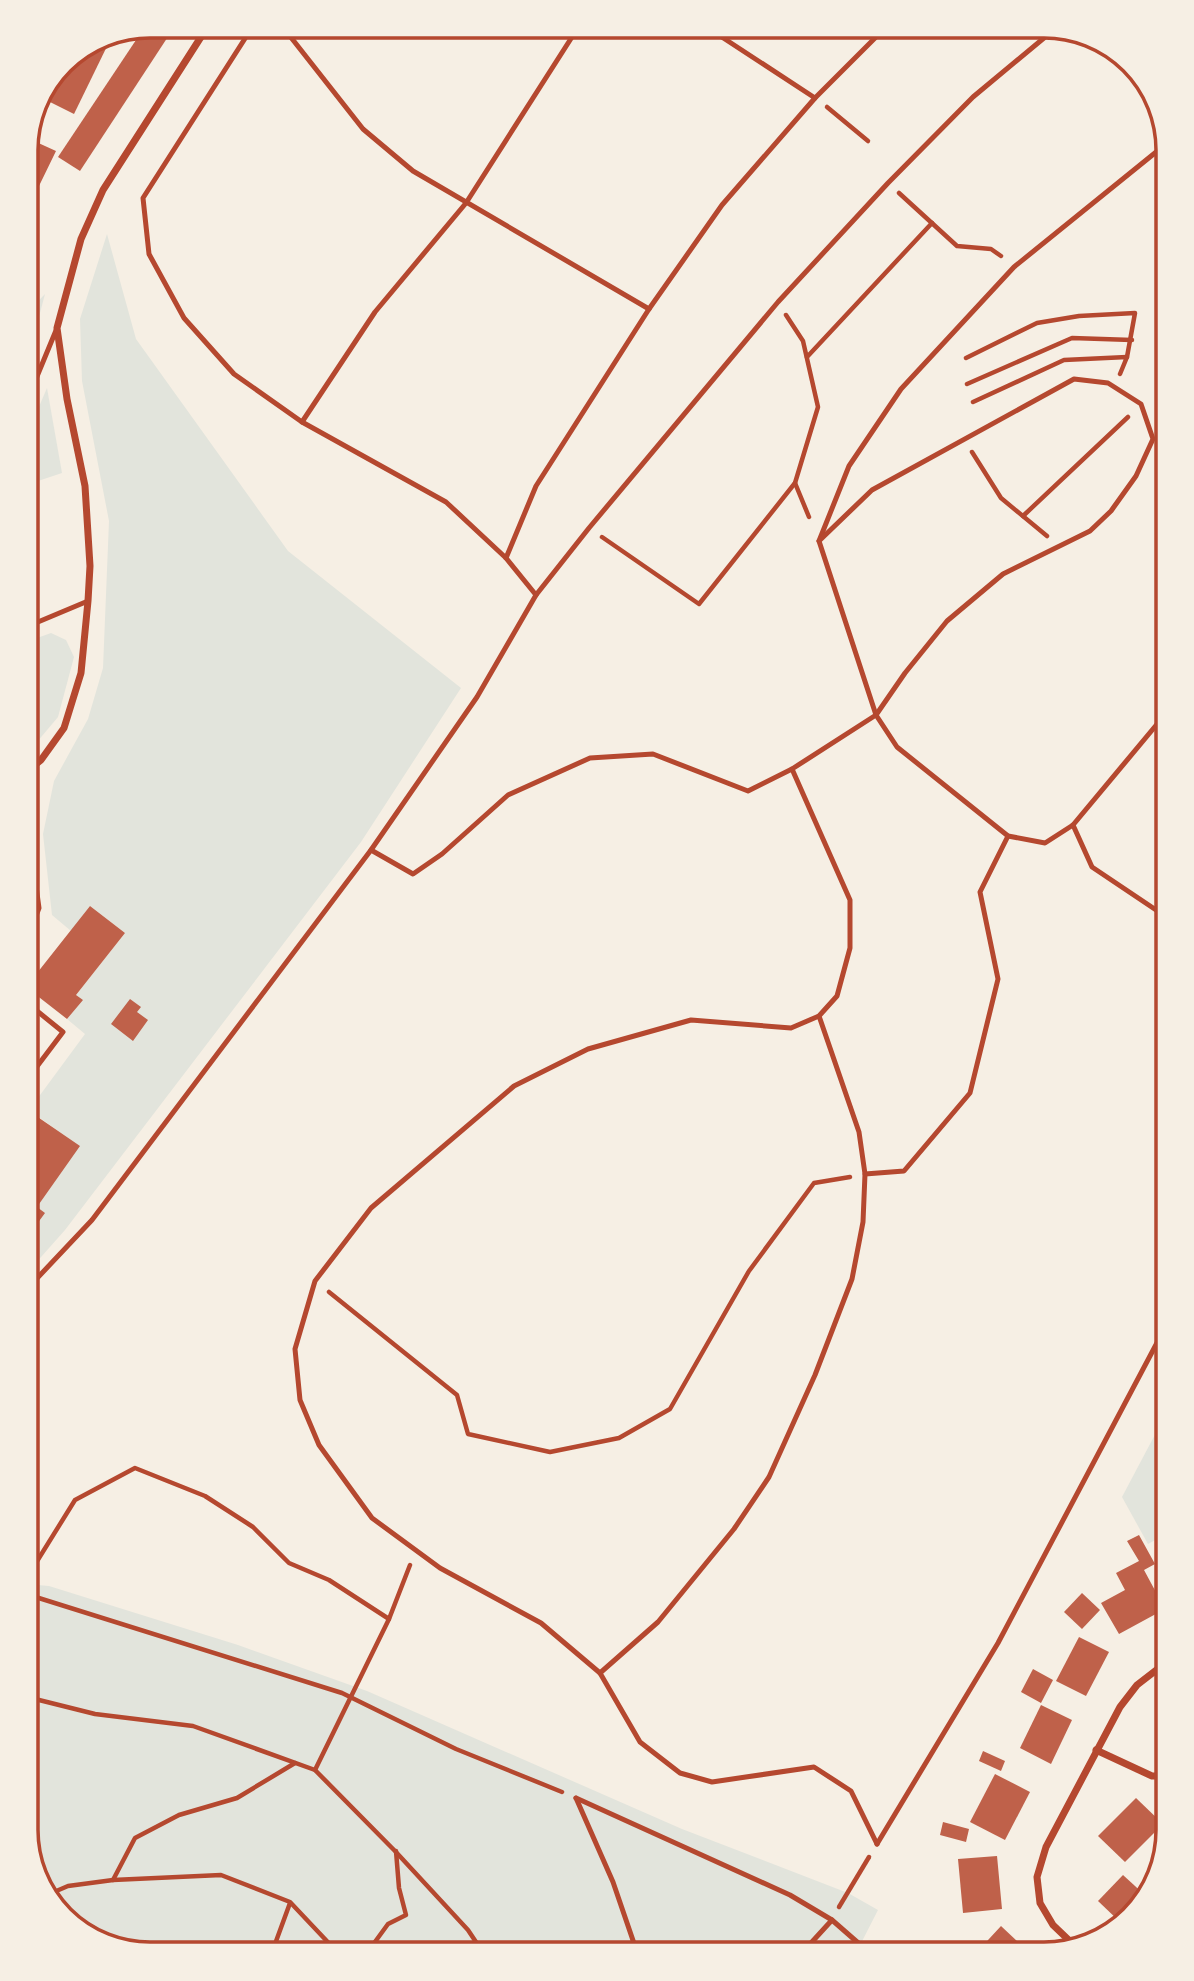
<svg xmlns="http://www.w3.org/2000/svg" width="1194" height="1981" viewBox="0 0 1194 1981" font-family="'Sofia Sans Condensed',sans-serif">
	<style>
		.green { fill: #e2e4dc }
		.building { fill: #bf614a }
		.lines { fill: none; stroke-linecap: round; stroke-linejoin: round }
		.path { stroke: #b5482f; stroke-width: 4.5 }
		.service { stroke: #b5482f; stroke-width: 5 }
		.minor { stroke: #b5482f; stroke-width: 7 }
		.rim { fill: none; stroke: #b5482f; stroke-width: 3.5 }
	</style>
	<rect width="100%" height="100%" fill="#f6efe4"/>
	<g class="green">
		<polygon points="107,234 136,339 288,551 461,688 361,842 65,1230 26,1274 26,1239 44,1213 37,1207 79,1146 29,1110 85,1034 67,1019 82,1000 76,995 125,933 90,906 71,931 52,915 43,834 54,781 88,719 103,668 109,521 82,381 80,319"/>
		<polygon points="45,294 26,366 26,314"/>
		<polygon points="47,388 62,473 26,485 26,437"/>
		<polygon points="51,633 66,640 74,657 58,717 26,755 26,642"/>
		<polygon points="1168,1410 1168,1533 1148,1544 1122,1497"/>
		<polygon points="26,1584 49,1586 238,1645 367,1691 682,1829 848,1893 878,1910 855,1955 143,1955 82,1934 39,1886 26,1831"/>
	</g>
	<g class="building">
		<polygon points="150,26 175,26 80,171 58,157 144,28"/>
		<polygon points="113,34 74,114 50,102 72,56 103,36"/>
		<polygon points="34,141 56,151 39,186 26,180 26,148 30,150"/>
		<polygon points="90,906 125,933 76,995 83,1000 67,1019 26,987"/>
		<polygon points="130,999 141,1007 137,1012 148,1020 133,1041 111,1024"/>
		<polygon points="26,1017 37,1024 26,1038"/>
		<polygon points="26,1109 80,1146 37,1207 45,1213 26,1239"/>
		<polygon points="1139,1535 1155,1564 1144,1570 1165,1609 1119,1634 1101,1603 1125,1590 1116,1573 1139,1561 1127,1541"/>
		<polygon points="1167,1537 1168,1539 1168,1566 1156,1543"/>
		<polygon points="1082,1593 1100,1610 1082,1629 1064,1612"/>
		<polygon points="1079,1637 1109,1652 1086,1696 1056,1681"/>
		<polygon points="1033,1669 1053,1680 1041,1703 1021,1692"/>
		<polygon points="1041,1705 1072,1720 1051,1764 1020,1748"/>
		<polygon points="983,1751 1005,1761 1001,1771 979,1761"/>
		<polygon points="995,1774 1030,1792 1005,1840 970,1822"/>
		<polygon points="1136,1798 1163,1824 1125,1862 1098,1836"/>
		<polygon points="943,1822 969,1829 966,1842 940,1835"/>
		<polygon points="997,1856 1002,1909 963,1913 958,1859"/>
		<polygon points="1123,1875 1147,1897 1120,1922 1098,1901"/>
		<polygon points="1001,1926 1019,1943 1032,1955 976,1953"/>
	</g>
	<g class="lines">
		<g class="path">
			<polyline points="827,107 868,141"/>
			<polyline points="899,193 957,246 991,249 1001,256"/>
			<polyline points="786,315 803,341 818,407 795,483 809,517"/>
			<polyline points="807,357 932,223"/>
			<polyline points="966,358 1037,323 1079,316 1135,313 1127,357"/>
			<polyline points="967,384 1072,338 1132,340"/>
			<polyline points="973,402 1064,360 1127,357 1120,374"/>
			<polyline points="972,452 1001,498 1047,536"/>
			<polyline points="1023,516 1128,417"/>
			<polyline points="602,537 699,604 795,483"/>
			<polyline points="329,1292 457,1395 468,1434 550,1452 619,1438 670,1409 749,1271 814,1183 850,1177"/>
			<polyline points="26,1579 75,1500 135,1468 205,1496 253,1527 289,1563 329,1580 389,1619 410,1565"/>
			<polyline points="26,1594 342,1693 456,1749 562,1792"/>
			<polyline points="26,1695 31,1698 95,1714 193,1726 315,1770 395,1851 468,1930 480,1948 479,1955"/>
			<polyline points="315,1770 389,1619"/>
			<polyline points="113,1880 135,1838 179,1815 237,1798 295,1763"/>
			<polyline points="47,1895 68,1886 113,1880 221,1875 290,1902 340,1955"/>
			<polyline points="839,1907 869,1857"/>
			<polyline points="271,1955 290,1903"/>
			<polyline points="353,1955 372,1946 388,1924 406,1915 399,1888 396,1851"/>
		</g>
		<g class="service">
			<polyline points="253,26 143,198 149,254 184,318 234,374 302,422 446,502 506,558 536,595"/>
			<polyline points="282,26 363,129 413,171 649,309"/>
			<polyline points="705,26 815,98"/>
			<polyline points="1166,144 1014,267 901,389 849,466 819,541 876,715 897,747 1008,836 1045,843 1073,825 1168,711"/>
			<polyline points="26,403 57,328"/>
			<polyline points="302,422 375,312 466,203 579,26"/>
			<polyline points="506,558 536,486 649,309 722,205 815,98 887,26"/>
			<polyline points="26,627 88,601"/>
			<polyline points="792,769 850,900 850,948 837,996 819,1016 791,1028 691,1020 588,1049 514,1086 371,1208 315,1281 295,1349 300,1400 319,1445 372,1518 440,1568 541,1623 600,1673 640,1742 680,1773 712,1782 814,1767 851,1791 877,1844"/>
			<polyline points="1073,825 1092,867 1168,918"/>
			<polyline points="371,850 413,874 442,854 508,795 590,758 653,754 748,791 792,769 876,715 905,673 947,621 1003,574 1090,531 1111,511 1136,476 1153,439 1141,404 1108,383 1074,379 872,490 819,541"/>
			<polyline points="26,934 32,926 39,908 26,813"/>
			<polyline points="26,1081 63,1032 26,1002"/>
			<polyline points="865,1174 904,1171 970,1093 998,979 980,892 1008,836"/>
			<polyline points="26,1290 92,1220 371,850 477,697 536,595 589,528 778,302 888,183 973,97 1056,28"/>
			<polyline points="600,1673 658,1622 734,1529 769,1477 815,1375 852,1279 863,1222 865,1174 859,1132 819,1016"/>
			<polyline points="576,1798 790,1895 832,1920 872,1955"/>
			<polyline points="576,1798 613,1882 638,1955"/>
			<polyline points="877,1844 998,1643 1168,1322"/>
			<polyline points="800,1955 832,1920"/>
		</g>
		<g class="minor">
			<polyline points="26,772 41,760 64,728 81,673 88,601 90,566 85,486 67,399 57,328 81,239 103,190 208,26"/>
			<polyline points="1096,1750 1152,1776 1168,1776"/>
			<polyline points="1076,1947 1053,1925 1040,1903 1037,1877 1046,1847 1120,1707 1137,1685 1168,1661"/>
		</g>
	</g>
	<path d="M0 0H1194V1981H0ZM150 38H1044A112 112 0 0 1 1156 150V1830A112 112 0 0 1 1044 1942H150A112 112 0 0 1 38 1830V150A112 112 0 0 1 150 38Z" fill="#f6efe4" fill-rule="evenodd"/>
	<path class="rim" d="M150 38H1044A112 112 0 0 1 1156 150V1830A112 112 0 0 1 1044 1942H150A112 112 0 0 1 38 1830V150A112 112 0 0 1 150 38Z"/>
</svg>
